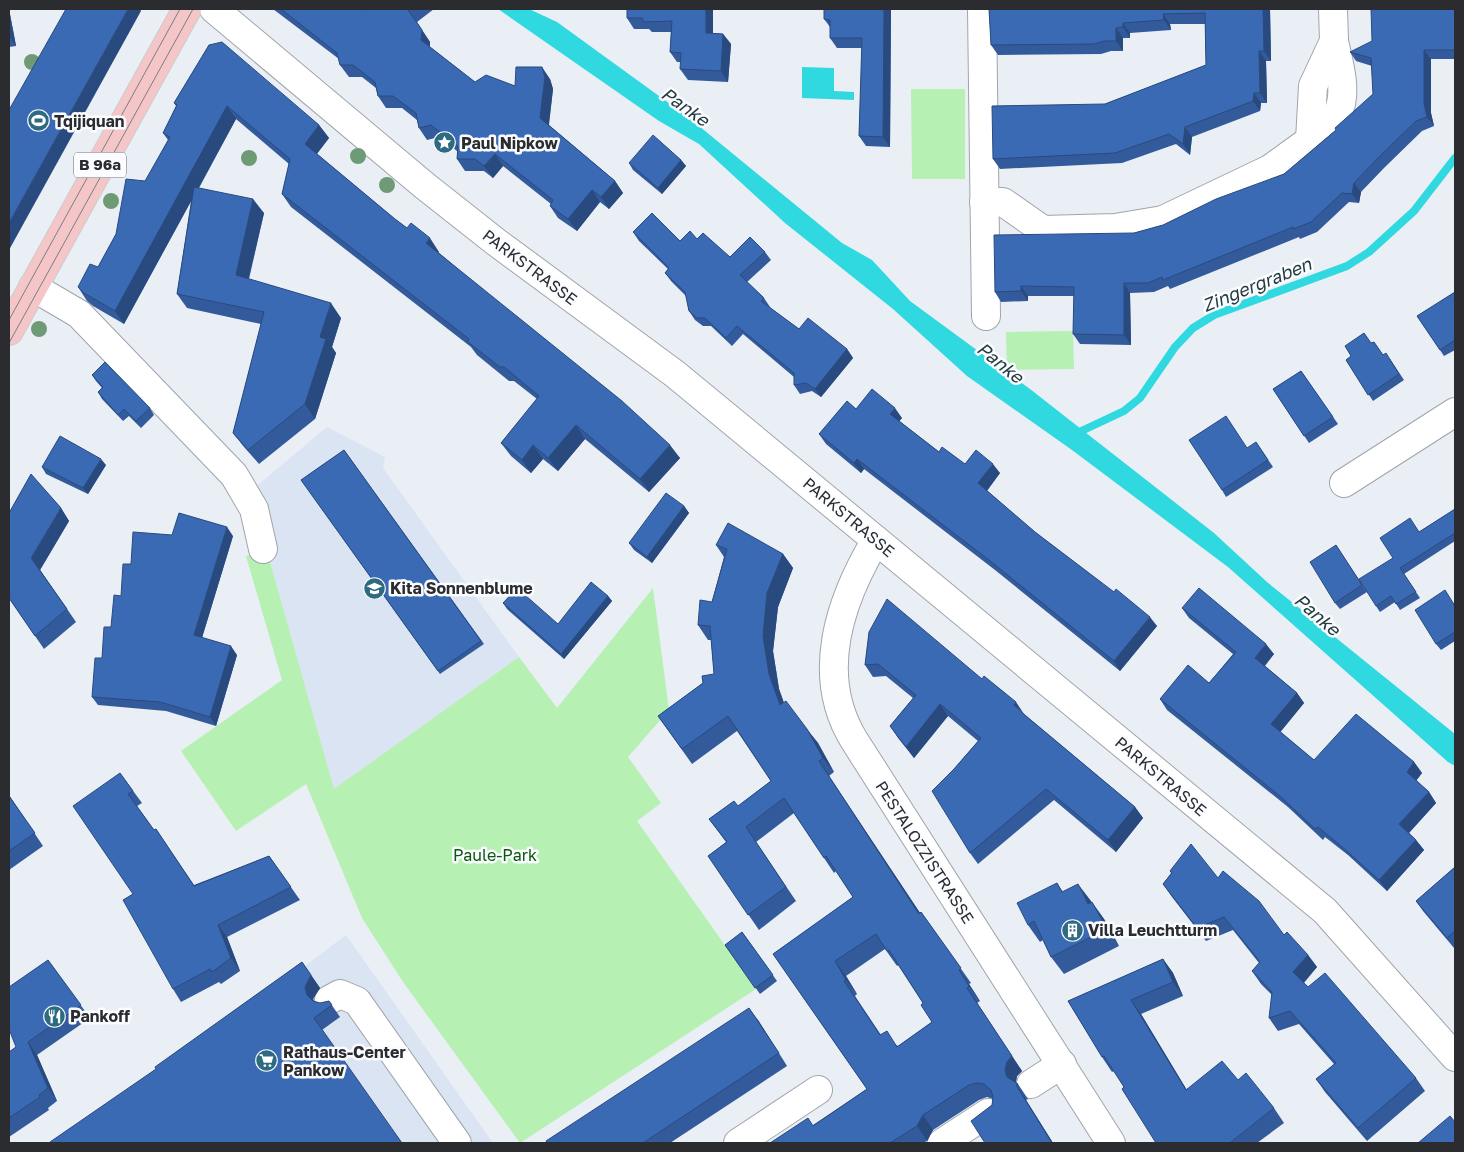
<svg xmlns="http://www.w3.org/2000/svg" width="1464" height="1152" viewBox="0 0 1464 1152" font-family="'Golos Text',sans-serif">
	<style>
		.built { fill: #dbe4f2 }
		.green { fill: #b6f0b2 }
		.water { fill: #30d8e0 }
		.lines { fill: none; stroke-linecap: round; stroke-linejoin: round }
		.stream { stroke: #30d8e0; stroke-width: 8 }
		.minor-casing { stroke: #a0a4ab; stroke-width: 30 }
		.major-casing { stroke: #cccccd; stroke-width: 30 }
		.minor { stroke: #fff; stroke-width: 28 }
		.major { stroke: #f4c6c8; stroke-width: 28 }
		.tram { stroke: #7a7e82; stroke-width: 1 }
		.tree { fill: #6e9b76 }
		.wall { fill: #335b9c; fill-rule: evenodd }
		.shaded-wall { fill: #294a7f }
		.building { fill: #3b6ab5; stroke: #294a7f; fill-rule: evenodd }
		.labels { text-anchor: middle; stroke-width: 5; stroke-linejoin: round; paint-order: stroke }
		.shield { fill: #fafcff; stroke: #686a6d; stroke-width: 1 }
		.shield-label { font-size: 15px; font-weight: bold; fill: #2a2c2f }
		.poi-label { font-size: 16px; font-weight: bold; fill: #2a2c2f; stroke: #fafcff; text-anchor: start }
		.street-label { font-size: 16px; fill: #2a2c2f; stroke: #fafcff }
		.park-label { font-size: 16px; fill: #09570d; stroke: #fafcff }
		.water-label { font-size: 18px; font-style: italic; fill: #233c3e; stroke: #fafcff }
	</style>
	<rect width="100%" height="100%" fill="#eaeff6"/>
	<g class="built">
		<polygon points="327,427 385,457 383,468 519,657 334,790 267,551 275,548 258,485"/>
		<polygon points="346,935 493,1143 70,1143"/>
	</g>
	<g class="green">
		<polygon points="911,89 965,89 965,179 912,179"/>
		<polygon points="1073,331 1074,369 1007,370 1006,332"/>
		<polygon points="267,551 334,789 519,657 557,708 653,588 669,710 628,757 661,803 637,821 756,989 520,1143 403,982 362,918 306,784 236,831 181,751 282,680 246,556"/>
	</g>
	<g class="water">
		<polygon points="498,9 529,9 557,22 688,117 842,243 872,260 910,301 1030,389 1214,533 1267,582 1455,734 1455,766 1448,762 1228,567 1072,450 967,376 893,309 785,223 699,144 659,121"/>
		<polygon points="802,67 834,68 834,91 854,92 854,100 802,98"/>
	</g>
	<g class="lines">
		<polyline class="stream" points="1075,434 1124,411 1140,398 1175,347 1193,328 1214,315 1347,266 1369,252 1414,211 1455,158"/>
		<defs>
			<g id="minor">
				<polyline points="214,9 425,186 496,242 675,374 1325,911 1455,1057"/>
				<polyline points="982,9 986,316"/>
				<path d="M1310,140C1318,133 1331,126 1336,117C1349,94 1339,65 1334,41"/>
				<polyline points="984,202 1003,202 1043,230 1115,228 1163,220 1270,169 1310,140 1313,86 1334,41 1333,9"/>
				<polyline points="33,287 79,314 234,475 254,509 263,549"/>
				<polyline points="1344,483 1455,412"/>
				<path d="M876,540C840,600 814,675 854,740L1111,1143"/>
				<polyline points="329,1000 340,994 357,1001 457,1143"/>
				<polyline points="1031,1084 1062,1064"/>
				<polyline points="738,1143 818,1090"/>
				<polyline points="942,1143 988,1113"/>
			</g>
			<polyline id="major" points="9,331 187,9"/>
		</defs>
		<use href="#minor" class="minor-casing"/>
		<use href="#major" class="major-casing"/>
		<use href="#minor" class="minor"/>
		<use href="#major" class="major"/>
		<g class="tram">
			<polyline points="9,320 180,9"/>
			<polyline points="9,343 193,9"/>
		</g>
	</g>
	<g class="tree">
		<circle cx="32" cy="62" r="8"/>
		<circle cx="358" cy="156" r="8"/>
		<circle cx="249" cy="158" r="8"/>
		<circle cx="387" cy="185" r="8"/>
		<circle cx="111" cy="201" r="8"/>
		<circle cx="39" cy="329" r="8"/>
	</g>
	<g class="wall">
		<polygon points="9,9 16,46 9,47"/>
		<polygon points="273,9 359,9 361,10 363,9 434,9 417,22 430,42 430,47 475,82 515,86 550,79 553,89 549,125 615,181 623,193 609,209 600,202 577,231 558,218 550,206 551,204 503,166 493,178 484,171 465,171 457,159 457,151 439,137 427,140 419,128 417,120 402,108 386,108 378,96 376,88 362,77 349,77 340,65 339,59"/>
		<polygon points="713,9 713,33 723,34 731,44 728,82 688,80 680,69 681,62 677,62 670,52 671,32 652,32 649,29 634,29 627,18"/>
		<polygon points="824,9 891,9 890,147 866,146 859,136 862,48 837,48 830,38 830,27 824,19"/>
		<polygon points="989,9 1270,9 1271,61 1266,61 1267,103 1261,103 1260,111 1192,137 1190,155 1176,144 1122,163 1000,169 993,159 1105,104 1206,65 1205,24 1170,24 1171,30 1130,33 1130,38 1123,38 1123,51 1111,51 1101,54 998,55 991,45"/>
		<polygon points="1455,9 1455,59 1431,59 1431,113 1434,126 1422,131 1384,168 1361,192 1359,203 1349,202 1317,232 1300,239 1299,237 1170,289 1168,286 1154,292 1130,293 1131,345 1080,344 1073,334 1074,296 1028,296 1028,301 1001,302 995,292 1134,233 1163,225 1284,174 1336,130 1373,94 1372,66 1356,61 1350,52"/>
		<polygon points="209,45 319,125 329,138 317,154 395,219 439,252 438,252 680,458 649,492 585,439 558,471 543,459 531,473 511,456 501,443 537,399 514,381 509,381 477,355 471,347 291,207 282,194 289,164 236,119 199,188 264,213 249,279 341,318 332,347 336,353 315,419 259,464 244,447 233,433 261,324 187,308 177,294 191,201 124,324 93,306 87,301 78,287 98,267 168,140 163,133 176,106 174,103"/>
		<polygon points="681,160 686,166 662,194 633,170 629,163"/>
		<polygon points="633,232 680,241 697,239 730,257 765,252 771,260 747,282 764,298 770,307 769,307 799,329 847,349 853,358 821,397 812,391 800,394 794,385 794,377 743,334 732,346 711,326 703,326 695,320 689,311 686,296 671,281 665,273 668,269 639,241"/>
		<polygon points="1455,292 1455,350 1444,356 1417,316"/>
		<polygon points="1371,343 1383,355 1390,359 1404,380 1373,401 1346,360"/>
		<polygon points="1301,371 1338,424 1309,443 1273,389"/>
		<polygon points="92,375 150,408 154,415 141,428 129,416 123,421 102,399 98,392 102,388 96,381"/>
		<polygon points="856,409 902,418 899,421 939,452 965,464 1000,473 987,491 1035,532 1157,626 1120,671 995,570 864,469 861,473 826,444 819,434"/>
		<polygon points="1256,442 1273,467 1226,497 1222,490"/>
		<polygon points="344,450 484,644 440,674 301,480"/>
		<polygon points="106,465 88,494 46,474 42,467"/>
		<polygon points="684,506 689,513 652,563 634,550 629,543"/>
		<polygon points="61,508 69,521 40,570 76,622 44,649 9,598"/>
		<polygon points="1455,509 1455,541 1404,574 1420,598 1400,610 1395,602 1380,612 1376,606 1393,558 1419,532"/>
		<polygon points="172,535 233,536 202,638 237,655 216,726 166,711 98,705 92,697 102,658 131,564"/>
		<path d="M716,545L783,554L793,568L778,607L773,651L779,689L784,703L818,743L834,772L829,776L920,913L921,912L971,983L969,984L980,1001L977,1003L1022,1071L1017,1076L1016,1083L1018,1084L1028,1099L1026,1100L1053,1143H985L993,1099L987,1097L979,1100L933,1130L927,1141L923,1143H770L813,1125L867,1089L773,954L853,897L836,871L834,873L794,813L756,842L796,901L759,930L708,856L726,842L709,819L738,806L771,781L737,731L692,764L658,716L703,683L714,674L711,640H708L698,625L712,602L724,557ZM885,949L897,966L898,965L923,1003L932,1022L898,1046L881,1035L855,996L857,994L846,976Z"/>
		<polygon points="1336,545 1367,592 1340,609 1335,603"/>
		<polygon points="608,596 612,601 564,659 507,609 503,603 558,624"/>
		<polygon points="1455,606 1455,641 1441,650 1436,644"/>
		<polygon points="1182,608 1274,654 1265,666 1297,693 1304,703 1280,732 1314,760 1414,762 1422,773 1416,781 1429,792 1436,803 1409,833 1416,840 1424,850 1387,891 1348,855 1325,837 1323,840 1288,807 1167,710 1160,699 1209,683 1233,654 1189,618"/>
		<polygon points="869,632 1024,714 1135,807 1143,818 1116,852 1054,800 978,864 970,853 954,769 978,741 948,716 914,758 898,738 890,726 913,698 886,676 873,677 865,665"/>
		<polygon points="120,773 142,803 137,806 154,830 156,829 194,885 269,856 300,900 227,937 240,971 221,984 219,982 181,1002 173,989 133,894"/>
		<polygon points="9,795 43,846 9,870"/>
		<polygon points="1455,867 1455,947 1454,948 1423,911 1416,901"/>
		<polygon points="1170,871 1218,878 1284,935 1308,955 1317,967 1304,983 1416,1078 1425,1091 1367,1141 1325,1092 1316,1079 1334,1064 1299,1024 1278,1031 1269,1018 1272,995 1261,984 1252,971 1259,963 1233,930 1206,941 1172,897 1163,884 1171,873"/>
		<polygon points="1057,883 1063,892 1091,902 1104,919 1119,946 1064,974 1051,957 1043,940 1040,942 1028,925"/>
		<polygon points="742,932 777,981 760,994 725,945"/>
		<polygon points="1163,959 1173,973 1183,996 1141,1014 1186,1089 1238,1080 1274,1108 1284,1123 1257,1143 1156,1143 1124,1087 1114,1071 1112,1072 1102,1057 1068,1001"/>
		<polygon points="48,960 90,1018 37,1055 57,1101 48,1108 49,1110 9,1137 9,1052 16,1047"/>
		<polygon points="302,962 320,988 313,999 314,1001 320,1003 329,1001 340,1017 322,1030 156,1069"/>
		<polygon points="758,1020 787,1066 670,1143 547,1143"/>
	</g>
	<g class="shaded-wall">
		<polygon points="9,9 16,46 9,36"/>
		<polygon points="128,9 140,9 141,11 9,250 9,223"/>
		<polygon points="706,9 713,9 713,43 706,33"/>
		<polygon points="884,9 891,9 890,147 883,137"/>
		<polygon points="1263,9 1270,9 1271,61 1264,51"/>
		<polygon points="408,10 430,42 429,52 421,40"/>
		<polygon points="1163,14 1170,24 1171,30 1164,20"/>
		<polygon points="1123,23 1130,33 1130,38 1123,27"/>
		<polygon points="1116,28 1123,38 1123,51 1116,41"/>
		<polygon points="723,34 731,44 728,82 721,71"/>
		<polygon points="1424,50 1431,59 1431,113 1434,126 1427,117 1424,104"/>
		<polygon points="1259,51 1266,61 1267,103 1260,93"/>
		<polygon points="542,67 550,79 553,89 548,130 540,118"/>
		<polygon points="1254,93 1261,103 1260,111 1253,101"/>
		<polygon points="227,106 236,119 124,324 115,311"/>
		<polygon points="319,125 329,138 314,157 305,144"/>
		<polygon points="1185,127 1192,137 1190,155 1183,144"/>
		<polygon points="495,154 503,166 493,178 484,166"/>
		<polygon points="681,160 686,166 662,194 658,188"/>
		<polygon points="615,181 623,193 609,209 601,197"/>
		<polygon points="1354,183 1361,192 1359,203 1352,194"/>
		<polygon points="592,190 600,202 577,231 568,219"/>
		<polygon points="253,199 264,213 246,289 236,275"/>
		<polygon points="430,238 439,252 435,256 426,243"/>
		<polygon points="1124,283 1130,293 1131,345 1124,335"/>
		<polygon points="1021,286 1028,296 1028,301 1021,291"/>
		<polygon points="331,303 341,318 332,347 336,353 315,419 305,404 320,337"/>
		<polygon points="847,349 853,358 821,397 815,389"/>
		<polygon points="895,408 902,418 897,424 890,414"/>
		<polygon points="576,425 585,439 558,471 548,458"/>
		<polygon points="533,445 543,459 531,473 522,460"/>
		<polygon points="670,445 680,458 649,492 640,479"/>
		<polygon points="101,459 106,465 88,494 83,488"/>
		<polygon points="857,459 864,469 861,473 854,463"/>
		<polygon points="993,464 1000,473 985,493 978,483"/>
		<polygon points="684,506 689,513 652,563 647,557"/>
		<polygon points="61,508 69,521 40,570 76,622 31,558"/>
		<polygon points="227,527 233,536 200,644 194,635"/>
		<polygon points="783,554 793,568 778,607 773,651 779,689 790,720 780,705 769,674 763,636 767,593"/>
		<polygon points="608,596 612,601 564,659 561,654"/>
		<polygon points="1150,617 1157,626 1120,671 1114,661"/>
		<polygon points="1266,644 1274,654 1262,668 1255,658"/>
		<polygon points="231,646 237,655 216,726 210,717"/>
		<polygon points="1297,693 1304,703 1278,735 1271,724"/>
		<polygon points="1016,702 1024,714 1014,705"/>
		<polygon points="940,704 948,716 914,758 906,747"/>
		<polygon points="807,729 818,743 834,772 823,758"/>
		<polygon points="819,761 829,776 930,928 919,914"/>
		<polygon points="1414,762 1422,773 1414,783 1407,772"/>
		<polygon points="1429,792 1436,803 1407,835 1399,824"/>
		<polygon points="1135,807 1143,818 1116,852 1108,840"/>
		<polygon points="1416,840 1424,850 1387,891 1379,880"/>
		<polygon points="1078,884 1091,901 1100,921 1088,904"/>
		<polygon points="1092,902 1104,919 1119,946 1107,929"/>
		<polygon points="218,925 227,937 240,971 231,958"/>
		<polygon points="1308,955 1317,967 1302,984 1293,972"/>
		<polygon points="1163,959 1173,973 1183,996 1173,982"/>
		<polygon points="835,961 846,976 857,994 846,980"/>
		<polygon points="959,970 969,984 980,1001 969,986"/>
		<polygon points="311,975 320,988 313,999 316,1008 307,995 305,987"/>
		<polygon points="967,988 1022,1071 1017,1076 1015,1084 1007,1077"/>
		<polygon points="1131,1000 1141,1014 1196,1105 1186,1090"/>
		<polygon points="749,1008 758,1020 787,1066 779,1053"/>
		<polygon points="28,1042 37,1055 57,1101 48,1088"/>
		<polygon points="1016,1085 1026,1100 1053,1143 1052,1143"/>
		<polygon points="923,1115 933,1130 927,1141 917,1126"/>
	</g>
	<g class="building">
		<polygon points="66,9 128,9 9,223 9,110"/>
		<polygon points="281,9 359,9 361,10 363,9 410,9 408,10 422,30 421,40 475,82 486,75 515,86 516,67 542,67 545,77 540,118 615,181 601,197 592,190 568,219 550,206 553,200 495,154 484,166 475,159 457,159 458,146 431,125 419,128 416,113 393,96 378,96 375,82 353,65 340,65 337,53"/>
		<polygon points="627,9 706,9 706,33 723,34 721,71 680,69 681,53 670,52 672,21 644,22 642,18 627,18"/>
		<polygon points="824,9 884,9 883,137 859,136 862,38 830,38 830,20 824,19"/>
		<polygon points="989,9 1263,9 1264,51 1259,51 1260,93 1254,93 1253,101 1185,127 1183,144 1169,134 1115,153 993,159 992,106 1105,104 1206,65 1205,13 1163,14 1164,20 1123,23 1123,27 1116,28 1116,41 1104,41 1094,44 991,45"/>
		<polygon points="1371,9 1455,9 1455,50 1424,50 1424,104 1427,117 1416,121 1378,158 1354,183 1352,194 1342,193 1311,222 1293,229 1293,227 1163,280 1162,277 1148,283 1124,283 1124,335 1073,334 1074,287 1021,286 1021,291 995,292 994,235 1134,233 1163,225 1216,199 1284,174 1336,130 1335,128 1373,94 1371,58 1350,52 1372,41"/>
		<polygon points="222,42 319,125 305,144 395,219 407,228 411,223 430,238 426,243 622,401 670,445 640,479 576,425 548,458 533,445 522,460 501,443 539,396 504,367 500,367 468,342 469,339 282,194 290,159 227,106 115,311 84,293 78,287 90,264 98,267 116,234 126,179 145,181 170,137 163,133 177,105 174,103 209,45"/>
		<polygon points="653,135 681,160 658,188 629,163"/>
		<polygon points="194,187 253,199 236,275 331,303 320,337 326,339 305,404 248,450 233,433 264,312 177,294"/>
		<polygon points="652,213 680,241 690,231 697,239 703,233 730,257 750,237 765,252 740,275 764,298 761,301 799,329 808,318 847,349 815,389 806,383 794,385 794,373 737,326 726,338 705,318 697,318 689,311 685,292 665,273 669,268 633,232"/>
		<polygon points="1455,292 1455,340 1440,350 1417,316"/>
		<polygon points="1364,333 1371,343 1374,342 1383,355 1386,353 1399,374 1368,395 1346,360 1351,356 1345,346"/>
		<polygon points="105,362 150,408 136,421 124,409 118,415 98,392 103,387 92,375"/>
		<polygon points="1301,371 1333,417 1304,436 1273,389"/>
		<polygon points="872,389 895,408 890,414 939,452 942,447 965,464 976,450 993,464 978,483 1035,532 1114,592 1116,589 1150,617 1114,661 989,560 857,459 854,463 819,434 847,401 856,409"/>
		<polygon points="1226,416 1247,448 1256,442 1268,460 1222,490 1189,440"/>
		<polygon points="60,436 101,459 83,488 42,467"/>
		<polygon points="344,450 481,641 438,671 301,480"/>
		<polygon points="31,474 61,508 31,558 67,609 35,636 9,598 9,513"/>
		<polygon points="666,493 684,506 647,557 629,543"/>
		<polygon points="1455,509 1455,533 1400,568 1416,592 1396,604 1391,596 1376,606 1359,579 1393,558 1380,538 1410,518 1419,532"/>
		<polygon points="179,513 227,527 194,635 231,646 210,717 160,702 92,697 95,658 102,658 104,627 111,627 114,595 121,596 123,564 131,564 133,532 172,535"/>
		<path d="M728,523L783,554L767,593L763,636L769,674L780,705L786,701L807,729L823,758L819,761L919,914L921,912L961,968L959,970L969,986L967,988L1012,1056L1007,1062L1005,1070L1007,1077L1018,1084L1016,1085L1052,1143H985L971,1121L992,1105L993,1097L991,1090L984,1084L976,1083L969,1085L923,1115L917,1126L890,1143H770L808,1118L813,1126L867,1089L773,954L853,897L826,856L824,858L784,798L746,827L786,887L748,915L708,856L727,842L709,819L734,801L738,806L771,781L728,716L682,749L658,716L703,683L702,676L714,674L710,626L698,625L700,600L712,602L727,549L716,545ZM876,934L887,951L889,950L923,1003L921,1005L932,1022L897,1047L887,1031L880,1035L844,981L846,980L835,961Z"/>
		<polygon points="1336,545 1362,585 1335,603 1310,562"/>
		<polygon points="591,582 608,596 561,654 503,603 517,588 558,624"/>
		<polygon points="1199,588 1266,644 1255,658 1297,693 1271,724 1314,760 1356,714 1414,762 1407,772 1429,792 1399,824 1416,840 1379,880 1340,845 1318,827 1315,829 1281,797 1160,699 1188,665 1209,683 1236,652 1182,608"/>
		<polygon points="1445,590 1455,606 1455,632 1436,644 1415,610"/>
		<polygon points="887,599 982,679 984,676 1016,702 1014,705 1026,716 1135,807 1108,840 1046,789 970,853 932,791 954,769 981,738 940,704 906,747 890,726 916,695 878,664 865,665 869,632"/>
		<polygon points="120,773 133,791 128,794 154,830 156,829 194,886 269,856 291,887 218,925 231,958 212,972 210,969 173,989 123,900 133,894 73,806"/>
		<polygon points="9,796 35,833 9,851"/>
		<polygon points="1191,844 1218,878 1223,871 1259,901 1284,935 1287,932 1308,955 1293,972 1308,987 1325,973 1416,1078 1358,1128 1316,1079 1336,1063 1290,1011 1269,1018 1272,992 1252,971 1260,962 1224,917 1197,928 1163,884 1172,873 1170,871"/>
		<polygon points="1455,867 1455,931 1447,938 1416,901"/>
		<polygon points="1057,883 1062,892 1078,884 1088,904 1092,902 1107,929 1051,957 1034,921 1028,925 1017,903"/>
		<polygon points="742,932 773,975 755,988 725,945"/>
		<polygon points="1163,959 1173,982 1131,1000 1186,1090 1222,1061 1238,1080 1246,1073 1274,1108 1231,1142 1232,1143 1156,1143 1122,1089 1124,1087 1104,1056 1102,1057 1068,1001"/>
		<polygon points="48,960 81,1005 28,1042 48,1088 39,1095 40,1097 9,1118 9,1052 16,1047 9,1029 9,987"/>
		<polygon points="302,962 311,975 305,987 307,995 313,1001 320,1003 329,1001 332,1005 314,1018 402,1143 51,1143 50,1142 156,1069 155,1067"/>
		<polygon points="749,1008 779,1053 643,1143 547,1143 546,1141"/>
		<polygon points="1450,1116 1455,1122 1455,1143 1418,1143"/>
	</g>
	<defs>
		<symbol id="stadium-disc" viewBox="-11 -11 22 22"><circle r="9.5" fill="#2e6b82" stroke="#fafcff"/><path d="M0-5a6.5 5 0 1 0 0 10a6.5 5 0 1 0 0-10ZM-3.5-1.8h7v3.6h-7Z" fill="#fff"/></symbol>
		<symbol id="sight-disc" viewBox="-11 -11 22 22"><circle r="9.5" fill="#2e6b82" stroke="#fafcff"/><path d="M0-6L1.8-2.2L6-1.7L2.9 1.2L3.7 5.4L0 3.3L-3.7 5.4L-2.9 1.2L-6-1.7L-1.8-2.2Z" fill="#fff"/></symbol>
		<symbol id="school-disc" viewBox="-11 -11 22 22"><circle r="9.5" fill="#2e6b82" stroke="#fafcff"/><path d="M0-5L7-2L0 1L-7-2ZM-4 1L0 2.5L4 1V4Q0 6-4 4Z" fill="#fff"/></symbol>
		<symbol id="building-disc" viewBox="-11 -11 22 22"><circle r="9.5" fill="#2e6b82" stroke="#fafcff"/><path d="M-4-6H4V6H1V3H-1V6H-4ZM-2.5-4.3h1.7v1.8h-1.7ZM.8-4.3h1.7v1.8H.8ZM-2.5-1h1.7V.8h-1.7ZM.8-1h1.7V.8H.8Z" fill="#fff"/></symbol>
		<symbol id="restaurant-disc" viewBox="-11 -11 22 22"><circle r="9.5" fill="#2e6b82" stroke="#fafcff"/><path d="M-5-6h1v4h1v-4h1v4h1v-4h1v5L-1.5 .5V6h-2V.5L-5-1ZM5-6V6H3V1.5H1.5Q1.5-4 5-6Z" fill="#fff"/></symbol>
		<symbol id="supermarket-disc" viewBox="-11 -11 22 22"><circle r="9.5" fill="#2e6b82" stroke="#fafcff"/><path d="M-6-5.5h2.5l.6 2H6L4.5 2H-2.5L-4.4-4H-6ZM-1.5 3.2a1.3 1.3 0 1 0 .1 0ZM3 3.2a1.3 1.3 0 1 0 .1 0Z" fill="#fff"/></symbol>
	</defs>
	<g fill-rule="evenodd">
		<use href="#stadium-disc" x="26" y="108" width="25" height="25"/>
		<use href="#sight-disc" x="432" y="130" width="25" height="25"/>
		<use href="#school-disc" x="362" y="576" width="25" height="25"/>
		<use href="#building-disc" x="1060" y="918" width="25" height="25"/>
		<use href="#restaurant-disc" x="42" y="1004" width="25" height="25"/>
		<use href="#supermarket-disc" x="254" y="1048" width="25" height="25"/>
	</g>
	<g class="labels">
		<rect class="shield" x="74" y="152.5" width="52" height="25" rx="4"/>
		<g class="shield-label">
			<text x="100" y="170">B 96a</text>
		</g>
		<g class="poi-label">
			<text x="54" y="127">Tqijiquan</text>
			<text x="461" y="149">Paul Nipkow</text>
			<text x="390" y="594">Kita Sonnenblume</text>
			<text x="1088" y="936">Villa Leuchtturm</text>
			<text x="70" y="1022">Pankoff</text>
			<text x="283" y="1058">Rathaus-Center<tspan x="283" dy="18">Pankow</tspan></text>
		</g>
		<g class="street-label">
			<text transform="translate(530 267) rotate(37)" y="6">PARKSTRASSE</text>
			<text transform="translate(849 517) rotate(40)" y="6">PARKSTRASSE</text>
			<text transform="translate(1161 776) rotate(40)" y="6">PARKSTRASSE</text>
			<text transform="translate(925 852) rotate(57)" y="6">PESTALOZZISTRASSE</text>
		</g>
		<g class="park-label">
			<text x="495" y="861">Paule-Park</text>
		</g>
		<g class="water-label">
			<text transform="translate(685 107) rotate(35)" y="6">Panke</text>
			<text transform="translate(1257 285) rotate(-22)" y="6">Zingergraben</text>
			<text transform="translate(1000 363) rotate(39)" y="6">Panke</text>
			<text transform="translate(1317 615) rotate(41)" y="6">Panke</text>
		</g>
	</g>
	<rect width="1464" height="1152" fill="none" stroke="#2a2c2f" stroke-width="20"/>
</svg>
